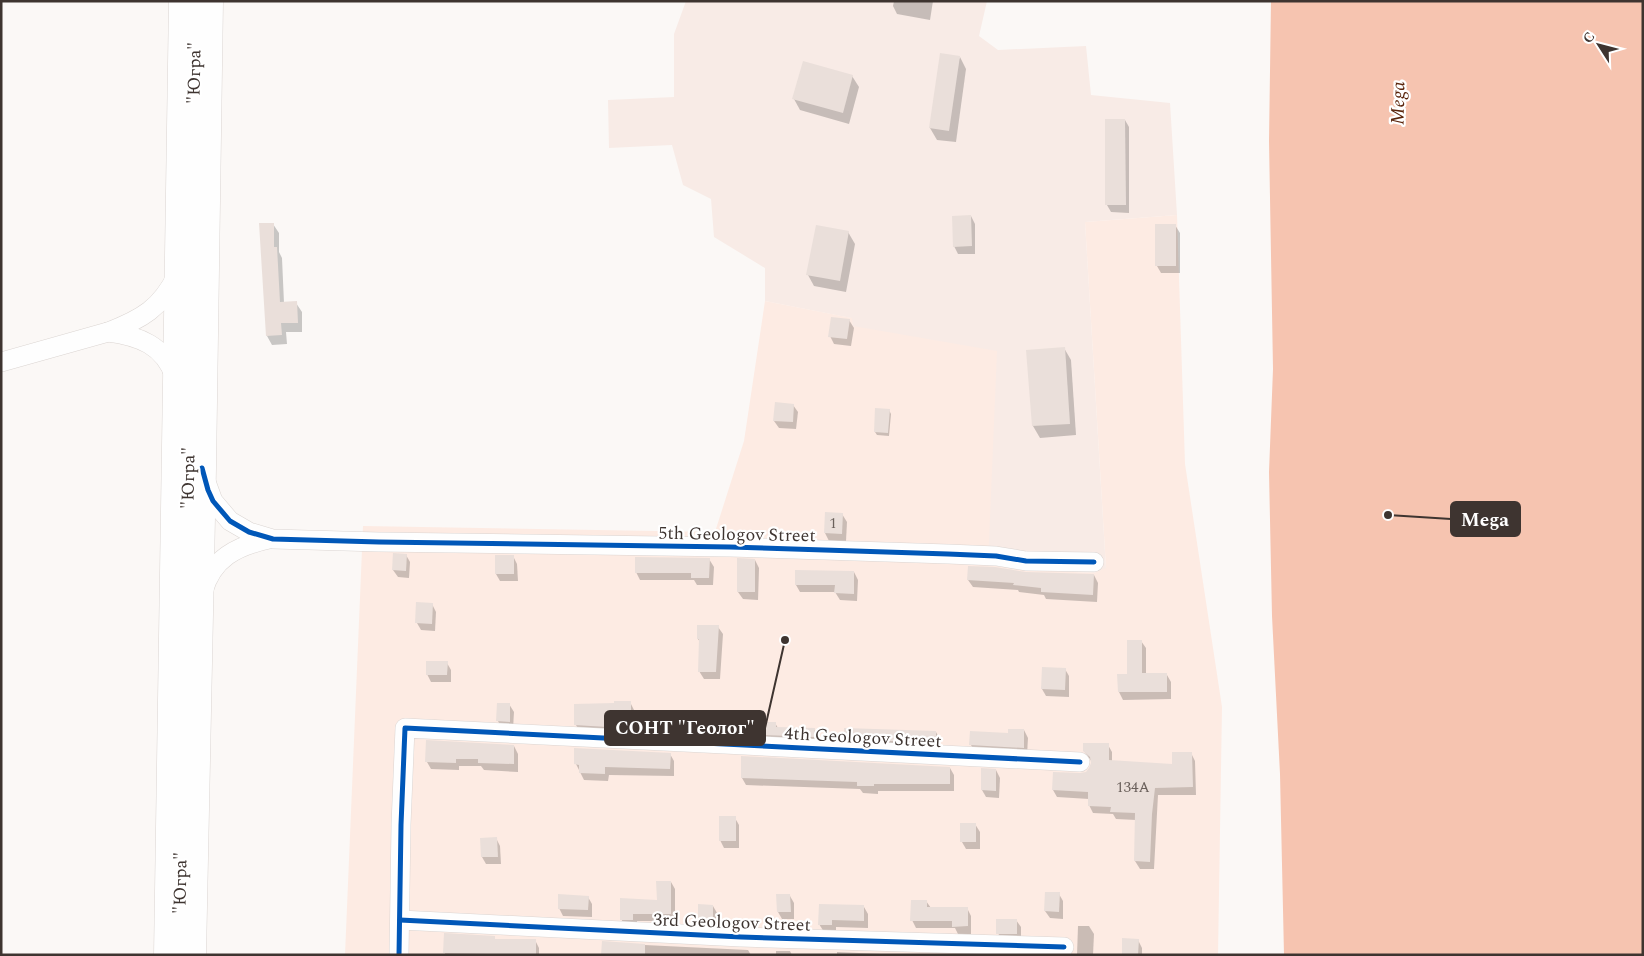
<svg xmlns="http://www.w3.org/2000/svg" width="1644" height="956" viewBox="0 0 1644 956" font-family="Spectral,serif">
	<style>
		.built { fill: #f8ebe6 }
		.green { fill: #fdebe3 }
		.water { fill: #f6c4b0 }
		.shadow { fill: #0003 }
		.building { fill: #eadfda }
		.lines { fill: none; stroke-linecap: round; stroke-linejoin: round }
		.minor-casing { stroke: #dbd5d2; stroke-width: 20 }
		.highway-casing { stroke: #dbd5d2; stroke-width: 29 }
		.minor { stroke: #fefefe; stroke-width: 19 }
		.highway { stroke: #fefefe; stroke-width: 28 }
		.cycleway-casing { stroke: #fff; stroke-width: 8 }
		.cycleway { stroke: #0057b8; stroke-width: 5 }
		.labels { text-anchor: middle; stroke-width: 4.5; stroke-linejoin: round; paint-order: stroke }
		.number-label { font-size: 15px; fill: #6a605b }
		.street-label { font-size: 18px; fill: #3e3430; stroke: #fff }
		.water-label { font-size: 19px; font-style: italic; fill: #5a240b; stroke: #fff }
		.leader { fill: none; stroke: #3e3430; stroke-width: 2 }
		.callout-dot { fill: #3e3430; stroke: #fff; stroke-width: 2 }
		.callout { fill: #3e3430; stroke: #3e3430; stroke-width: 2 }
		.callout-label { font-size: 19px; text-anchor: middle; font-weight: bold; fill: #fff }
	</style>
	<rect width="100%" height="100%" fill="#fbf8f6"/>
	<polygon class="built" points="686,1 987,1 979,36 998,50 1086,46 1091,95 1170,103 1177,215 1085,222 1106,569 1094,573 1032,570 988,565 853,326 851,318 765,301 765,268 714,237 711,199 683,185 672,145 609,148 608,100 674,97 674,34"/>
	<polygon class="green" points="1177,215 1185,464 1222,707 1218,955 345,955 363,526 715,532 744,441 765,301 852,318 853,326 997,351 988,565 1032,570 1094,573 1106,568 1085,222"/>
	<polygon class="water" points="1271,1 1643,1 1643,955 1284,955 1280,774 1272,616 1269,472 1273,369 1269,141"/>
	<g class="shadow">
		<polygon points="894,1 933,1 930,20 897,14 893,6"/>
		<polygon points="960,57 966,69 956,142 937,140 930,128"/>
		<polygon points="852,76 859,87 849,124 800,110 794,99"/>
		<polygon points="1125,120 1129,127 1129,213 1111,212 1107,205"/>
		<polygon points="971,216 975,224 975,254 958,254 954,246"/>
		<polygon points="273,224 279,233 279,252 282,258 284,303 296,303 302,312 302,332 286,332 287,344 272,345 267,336"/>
		<polygon points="1175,225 1180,233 1180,273 1161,273 1157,266"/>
		<polygon points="848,232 855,244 846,292 814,286 808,275"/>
		<polygon points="849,320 854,328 851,346 834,344 830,336"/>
		<polygon points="1064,348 1071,360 1076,435 1040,438 1033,426 1028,351"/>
		<polygon points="793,405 798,412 796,429 779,428 774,421"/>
		<polygon points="889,410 891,414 889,436 877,435 875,432"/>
		<polygon points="826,514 842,514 847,522 846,541 829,541 825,533"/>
		<polygon points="406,555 410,562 409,578 398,577 393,570"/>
		<polygon points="513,556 517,564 518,581 500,581 496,574"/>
		<polygon points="709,559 714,567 713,585 697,585 694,580 640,580 636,572"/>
		<polygon points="755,560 759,568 758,600 743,599 738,592"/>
		<polygon points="854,572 858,580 857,601 840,600 835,592 800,592 796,585"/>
		<polygon points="1026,574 1094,575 1098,583 1097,602 1046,599 1044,595 1019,592 1018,590 973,587 968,580"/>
		<polygon points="432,604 436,612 435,631 421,630 417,623"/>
		<polygon points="718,627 723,634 720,679 704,679 699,671 700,642 698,639"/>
		<polygon points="1141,641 1146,648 1146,675 1167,675 1171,682 1171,699 1123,700 1119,692 1119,675 1128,675"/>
		<polygon points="447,663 451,670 451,682 431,682 427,674"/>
		<polygon points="1065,669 1069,676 1069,697 1046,696 1042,689"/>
		<polygon points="630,702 634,710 635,731 580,732 576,725 615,704"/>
		<polygon points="509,704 514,712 513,729 502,729 498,721"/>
		<polygon points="775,723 778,728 814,729 818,736 818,744 765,742 760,734"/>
		<polygon points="1024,730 1028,738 1027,755 975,752 971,745"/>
		<polygon points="936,732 940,740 939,751 850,746 845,739"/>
		<polygon points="1108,745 1112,752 1112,762 1173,766 1191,753 1195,761 1196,795 1158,795 1154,869 1140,869 1135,861 1136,820 1116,819 1113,814 1093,813 1089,805 1089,799 1057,797 1053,790 1080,774 1086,773 1090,769 1092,762 1084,751"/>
		<polygon points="514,746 518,754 518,772 484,770 481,766 459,766 459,770 431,769 427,762"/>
		<polygon points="670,754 674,761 674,776 609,775 608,781 584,780 576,764"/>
		<polygon points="950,768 954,775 954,791 878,791 878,794 863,793 860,789 746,785 742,778"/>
		<polygon points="996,770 1000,778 999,798 986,797 982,790"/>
		<polygon points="735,818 739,825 739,848 724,848 720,840"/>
		<polygon points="975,824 980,832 980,849 966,849 962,842"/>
		<polygon points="496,838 500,846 501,864 486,864 482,857 482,839"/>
		<polygon points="671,882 675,889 675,921 637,921 637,927 626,927 621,919 658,901"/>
		<polygon points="1059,894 1063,901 1063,919 1050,918 1045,911"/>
		<polygon points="790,896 794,903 794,919 782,919 778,912"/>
		<polygon points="588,897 592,904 592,917 563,916 559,908"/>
		<polygon points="926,901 931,908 967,908 971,916 971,934 958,934 955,928 916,928 912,920"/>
		<polygon points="713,906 717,913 717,928 704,927 699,920"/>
		<polygon points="864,907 868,914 868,928 836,927 836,932 824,932 819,924"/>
		<polygon points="1016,920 1021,927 1021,941 1002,941 998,933"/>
		<polygon points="1078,926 1089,926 1094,934 1093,955 1077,955"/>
		<polygon points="496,940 535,940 539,948 539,955 446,955 444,952"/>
		<polygon points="1138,940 1142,948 1142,955 1123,955"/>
		<polygon points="603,943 748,950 751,955 602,955"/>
		<polygon points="776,951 790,951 792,955 776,955"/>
		<polygon points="837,952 904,955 837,955"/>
	</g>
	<g class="building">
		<polygon points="940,53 960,56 949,131 929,128"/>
		<polygon points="803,61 853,75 843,113 792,99"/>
		<polygon points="1105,119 1125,119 1126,205 1105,205"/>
		<polygon points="971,215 972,246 953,247 952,216"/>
		<polygon points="259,223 274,223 274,247 277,247 280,302 297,301 298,323 281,323 282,335 266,336"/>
		<rect x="1155" y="224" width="21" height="42"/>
		<polygon points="816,225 849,231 840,281 806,275"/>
		<polygon points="831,317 850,319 847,339 828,337"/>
		<polygon points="1065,347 1070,424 1032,426 1026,350"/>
		<polygon points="775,402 794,404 793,422 773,421"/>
		<polygon points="875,408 890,409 888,433 874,432"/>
		<polygon points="825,512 843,513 842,534 824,533"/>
		<polygon points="393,553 407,554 406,571 392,570"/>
		<rect x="495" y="555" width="19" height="19"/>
		<polygon points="635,557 710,558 709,578 691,578 691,573 635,573"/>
		<polygon points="737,558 755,559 755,592 737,592"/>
		<polygon points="968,566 995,567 1026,572 1094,574 1093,595 1041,592 1041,588 1013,585 1014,583 967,580"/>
		<polygon points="795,570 854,571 854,594 834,593 835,585 795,585"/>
		<polygon points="416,602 433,603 432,624 415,623"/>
		<polygon points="697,625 719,625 716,672 698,672 699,639 697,639"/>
		<polygon points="1127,640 1142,640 1142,673 1167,673 1167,692 1118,692 1117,674 1127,674"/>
		<polygon points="426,661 448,661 447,675 426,675"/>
		<polygon points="1042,667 1066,668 1065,690 1041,689"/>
		<polygon points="614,701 631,701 631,723 607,724 607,727 574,725 574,704 614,703"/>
		<polygon points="497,703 510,703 510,722 496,721"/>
		<polygon points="759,722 776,722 776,727 815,728 814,737 759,735"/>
		<polygon points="844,728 936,731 936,743 844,739"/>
		<polygon points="1008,729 1024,729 1024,748 969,745 970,731 1008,733"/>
		<polygon points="426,740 514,745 514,764 478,763 478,759 456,759 456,763 425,762"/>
		<polygon points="1083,743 1109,743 1109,760 1172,764 1172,752 1192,752 1193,787 1155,788 1152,814 1150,862 1134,861 1135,813 1110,812 1111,807 1088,806 1088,792 1052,790 1053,772 1080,773 1086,772 1089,768 1091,763 1090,757 1083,751"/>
		<polygon points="574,748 671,753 670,769 605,767 605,774 579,773 579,765 574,764"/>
		<polygon points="741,756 950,767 950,784 874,784 874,786 857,786 857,782 741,778"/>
		<polygon points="981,768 996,769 996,791 981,790"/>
		<rect x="719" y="816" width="17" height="25"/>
		<rect x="960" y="823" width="16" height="19"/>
		<polygon points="497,837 498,857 481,857 480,838"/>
		<polygon points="656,881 671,881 671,914 633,914 633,920 620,920 620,898 657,900"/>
		<polygon points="1045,892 1060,892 1059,912 1044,911"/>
		<polygon points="558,894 589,896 588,910 558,909"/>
		<polygon points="776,894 790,894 791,912 777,912"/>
		<polygon points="911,900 927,900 927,907 968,907 968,926 952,927 952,921 910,921"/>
		<polygon points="698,904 713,905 713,921 698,920"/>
		<polygon points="819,904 864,905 864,921 832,920 832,925 818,925"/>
		<rect x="996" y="919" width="21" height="15"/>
		<polygon points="444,933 495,936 495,939 536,939 536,955 443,953"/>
		<polygon points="1122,938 1139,939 1138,955 1122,955"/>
		<polygon points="602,941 645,944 645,955 601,955"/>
	</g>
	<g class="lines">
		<defs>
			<g id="minor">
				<path d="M108,332C139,336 164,345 175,377"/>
				<path d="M1,362L108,332C142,319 161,308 177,275"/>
				<polyline points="205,479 213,501 230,521 249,532 273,539 379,542 730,547 948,554 996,556 1026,561 1094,562"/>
				<path d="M203,592C212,558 237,546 269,539"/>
				<polyline points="400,920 741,937 1064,947"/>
				<polyline points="399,955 401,825 405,728 1080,762"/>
			</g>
			<g id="highway">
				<polyline points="168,955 183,1"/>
				<polyline points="192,955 202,468 209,1"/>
			</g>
		</defs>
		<use href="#minor" class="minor-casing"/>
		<use href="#highway" class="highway-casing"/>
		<use href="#minor" class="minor"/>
		<use href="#highway" class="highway"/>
		<defs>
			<g id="cycleway">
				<polyline points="202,468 208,490 213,501 230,521 249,532 273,539 379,542 730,547 948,554 996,556 1026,561 1094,562"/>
				<polyline points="400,920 741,937 1064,947"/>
				<polyline points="399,955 401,825 405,728 1080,762"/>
			</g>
		</defs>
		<use href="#cycleway" class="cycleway-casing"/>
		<use href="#cycleway" class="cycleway"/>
	</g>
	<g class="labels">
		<g class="number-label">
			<text x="833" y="528">1</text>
			<text x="1133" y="792">134А</text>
		</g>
		<g class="street-label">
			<text transform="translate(194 73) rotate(-89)" y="6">"Югра"</text>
			<text transform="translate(188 478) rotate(-89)" y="6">"Югра"</text>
			<text transform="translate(737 534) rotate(1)" y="6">5th Geologov Street</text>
			<text transform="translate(863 737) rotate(3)" y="6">4th Geologov Street</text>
			<text transform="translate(180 883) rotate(-89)" y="6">"Югра"</text>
			<text transform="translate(732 922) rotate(2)" y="6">3rd Geologov Street</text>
		</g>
		<g class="water-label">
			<text transform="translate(1397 103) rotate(-89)" y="7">Mega</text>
		</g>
	</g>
	<path class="leader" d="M1388 515L1451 519M785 640L765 728"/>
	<g class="callout-dot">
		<circle cx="1388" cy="515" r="5"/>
		<circle cx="785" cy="640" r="5"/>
	</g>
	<g class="callout">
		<rect x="1451" y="502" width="69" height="34" rx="5"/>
		<rect x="605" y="711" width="160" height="34" rx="5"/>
	</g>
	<g class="callout-label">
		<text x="1485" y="526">Mega</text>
		<text x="685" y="734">СОНТ "Геолог"</text>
	</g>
	<rect width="1644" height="956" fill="none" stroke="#3e3430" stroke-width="5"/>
	<g transform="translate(1599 45) rotate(306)" stroke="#ffffff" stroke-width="4" paint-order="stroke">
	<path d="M0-4L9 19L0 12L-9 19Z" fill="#3e3430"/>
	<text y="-8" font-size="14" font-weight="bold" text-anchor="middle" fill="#3e3430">С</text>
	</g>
</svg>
